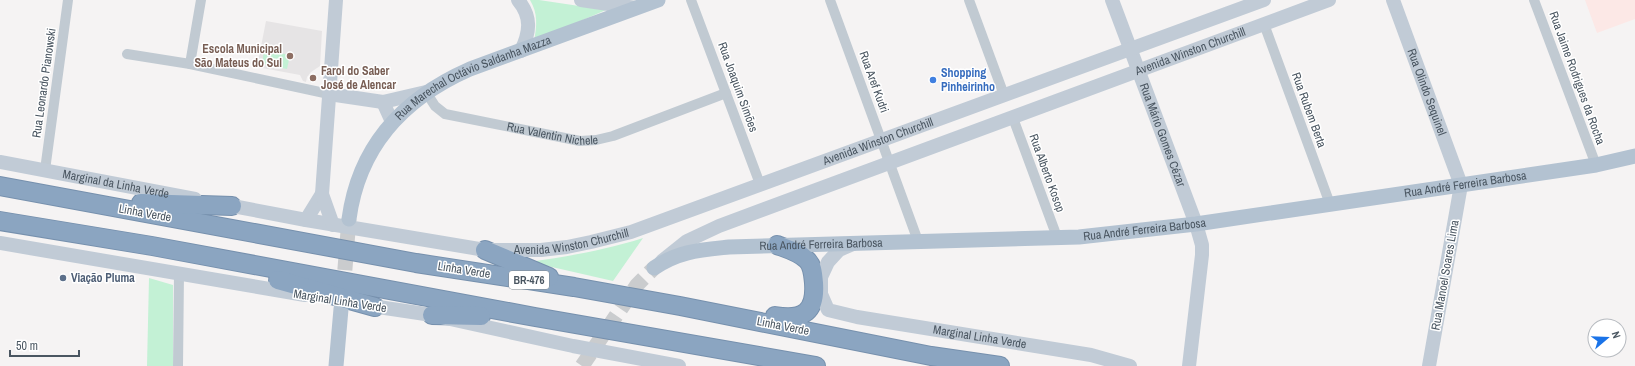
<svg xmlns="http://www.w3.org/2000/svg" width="1635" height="366" viewBox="0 0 1635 366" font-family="'Archivo Narrow',sans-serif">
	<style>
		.education { fill: #e6e4e5 }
		.medical { fill: #fce8e6 }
		.green { fill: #c3f1d5 }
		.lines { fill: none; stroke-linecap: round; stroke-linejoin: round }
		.primary-tunnel { stroke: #caccce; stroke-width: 15; stroke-dasharray: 15 8; stroke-linecap: butt }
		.highway-casing { stroke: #7690ad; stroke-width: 20 }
		.street { stroke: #c1cad2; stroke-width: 10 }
		.secondary { stroke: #c1cbd6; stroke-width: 14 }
		.primary { stroke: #b3c2d1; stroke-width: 15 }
		.highway { stroke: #8ba5c1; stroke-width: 18 }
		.education-dot { fill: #8d6e63; stroke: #fff; stroke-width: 1.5 }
		.shop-dot { fill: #3f7fe0; stroke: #fff; stroke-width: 1.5 }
		.service-dot { fill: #5c6f8a; stroke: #fff; stroke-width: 1.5 }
		.labels { text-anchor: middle; stroke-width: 3; stroke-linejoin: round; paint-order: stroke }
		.shield { fill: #fff; stroke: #808990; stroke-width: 1 }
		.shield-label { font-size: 11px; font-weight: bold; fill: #4a5661 }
		.education-label { font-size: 12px; font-weight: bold; fill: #785e54; stroke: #fff; text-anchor: end }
		.street-label { font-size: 12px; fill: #4a5661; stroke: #fff }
		.shop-label { font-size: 12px; font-weight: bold; fill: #366cbe; stroke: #fff; text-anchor: start }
		.service-label { font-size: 12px; font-weight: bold; fill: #4e5e75; stroke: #fff; text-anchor: start }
	</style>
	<rect width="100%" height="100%" fill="#f5f3f3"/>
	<polygon class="education" points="266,21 322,31 320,66 311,72 307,77 306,82 303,81 300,75 257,67"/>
	<polygon class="medical" points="1585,0 1635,0 1635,19 1597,33"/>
	<g class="green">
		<path d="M530,0H539L606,10L534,41C537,26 538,13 530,0Z"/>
		<polygon points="264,50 290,55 287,69 262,64"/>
		<path d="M643,238L613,281L530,262C569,256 606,250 643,238Z"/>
		<polygon points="149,278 173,285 173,366 147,366"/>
	</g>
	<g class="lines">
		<g class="primary-tunnel">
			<polyline points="343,293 349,219"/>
			<polyline points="582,366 637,285 654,268"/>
		</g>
		<defs>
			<g id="highway">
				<polyline points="0,186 416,263 574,287 680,306 931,356 1000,366"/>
				<polyline points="141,203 232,206"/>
				<polyline points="0,221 152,246 535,317 816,366"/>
				<polyline points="485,250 549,277"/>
				<polyline points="278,280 375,307"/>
				<polyline points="432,315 481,316"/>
				<path d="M775,316C804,321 816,311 814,283C813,274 813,266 807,260C799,252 788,249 777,245"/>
			</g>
		</defs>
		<use href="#highway" class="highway-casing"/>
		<g class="street">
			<polyline points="691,0 760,184"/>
			<polyline points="830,0 918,241"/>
			<polyline points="969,0 1004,95"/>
			<polyline points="1534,0 1596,165"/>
			<polyline points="1264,24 1330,204"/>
			<polyline points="127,54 190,64 329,94"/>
			<polyline points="190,64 201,0"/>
			<path id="s1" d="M426,92L435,106L445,114L580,141L596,140L613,136L726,93"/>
			<polyline points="1013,118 1057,237"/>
			<polyline points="45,170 68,0"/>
			<polyline points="178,366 179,273"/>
		</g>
		<g class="secondary">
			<path d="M518,0C532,17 530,32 521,51"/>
			<polyline points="581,0 636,8"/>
			<path id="s2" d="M1112,0L1196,224L1202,245V255L1189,366"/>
			<path id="s3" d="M1393,0L1461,185L1429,366"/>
			<polyline points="329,94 383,102 426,92"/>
			<polyline points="383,102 392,122"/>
			<path id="s4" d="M0,162L195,199"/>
			<path id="s5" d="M222,204L306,220L485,250H541L567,247L591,242L631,232L1264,0"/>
			<polyline points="306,220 322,194"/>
			<polyline points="333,225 322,194 336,0"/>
			<polyline points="0,243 305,295"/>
			<path id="s6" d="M855,243L839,250L828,262L821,277V294L828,310L857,317L1091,355L1130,366"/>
			<path id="s7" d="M662,261L687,241L719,226L1329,0"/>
			<polyline points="365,305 432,315 573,346 679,366"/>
		</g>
		<g class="primary">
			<path id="s8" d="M349,219C359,145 404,98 470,69L658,0"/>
			<path id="s9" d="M654,268C679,251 700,250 729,247L1079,237L1196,224L1596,165L1635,156"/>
			<polyline points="336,366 341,309"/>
		</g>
		<use href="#highway" class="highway"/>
	</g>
	<g class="education-dot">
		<circle cx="290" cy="56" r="4"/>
		<circle cx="313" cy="78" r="4"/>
	</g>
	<circle class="shop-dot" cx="933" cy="80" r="4"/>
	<circle class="service-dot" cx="63" cy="278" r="4"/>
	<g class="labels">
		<rect class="shield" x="509" y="271" width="40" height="18" rx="3"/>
		<g class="shield-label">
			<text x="529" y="284">BR-476</text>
		</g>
		<g class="education-label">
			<text x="282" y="53">Escola Municipal<tspan x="282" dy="14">São Mateus do Sul</tspan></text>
			<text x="321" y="75" text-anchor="start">Farol do Saber<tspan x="321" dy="14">José de Alencar</tspan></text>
		</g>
		<g class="street-label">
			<text dy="4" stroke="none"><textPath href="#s7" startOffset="570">Avenida Winston Churchill</textPath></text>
			<text transform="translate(1577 78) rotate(70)" y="4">Rua Jaime Rodrigues da Rocha</text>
			<text dy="4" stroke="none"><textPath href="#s8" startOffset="201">Rua Marechal Octávio Saldanha Mazza</textPath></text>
			<text transform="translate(874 82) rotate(70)" y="4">Rua Aref Kudri</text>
			<text transform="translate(44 83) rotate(-82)" y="4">Rua Leonardo Pianowski</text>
			<text transform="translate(738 87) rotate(70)" y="4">Rua Joaquim Simões</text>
			<text dy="4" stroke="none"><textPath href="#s3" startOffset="98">Rua Olindo Sequinel</textPath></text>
			<text transform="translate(1309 110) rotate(70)" y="4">Rua Rubem Berta</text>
			<text dy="4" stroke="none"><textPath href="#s1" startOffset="139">Rua Valentin Nichele</textPath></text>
			<text dy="4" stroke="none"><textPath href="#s2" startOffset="144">Rua Mário Gomes Cézar</textPath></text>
			<text dy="4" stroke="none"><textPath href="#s5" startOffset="678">Avenida Winston Churchill</textPath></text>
			<text transform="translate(1047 173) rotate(70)" y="4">Rua Alberto Kosop</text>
			<text dy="4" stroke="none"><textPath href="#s4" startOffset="118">Marginal da Linha Verde</textPath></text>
			<text dy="4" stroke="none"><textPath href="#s9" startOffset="819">Rua André Ferreira Barbosa</textPath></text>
			<text transform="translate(145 213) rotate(10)" y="4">Linha Verde</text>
			<text dy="4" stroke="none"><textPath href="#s9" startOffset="495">Rua André Ferreira Barbosa</textPath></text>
			<text dy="4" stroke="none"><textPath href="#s5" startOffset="354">Avenida Winston Churchill</textPath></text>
			<text dy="4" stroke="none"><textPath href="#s9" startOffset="171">Rua André Ferreira Barbosa</textPath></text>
			<text transform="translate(464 270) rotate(9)" y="4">Linha Verde</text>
			<text transform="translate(1445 275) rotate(-80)" y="4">Rua Manoel Soares Lima</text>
			<text transform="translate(340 301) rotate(9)" y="4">Marginal Linha Verde</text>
			<text transform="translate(783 326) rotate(11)" y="4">Linha Verde</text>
			<text dy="4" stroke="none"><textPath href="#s6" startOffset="239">Marginal Linha Verde</textPath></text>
		</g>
		<g class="shop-label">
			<text x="941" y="77">Shopping<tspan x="941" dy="14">Pinheirinho</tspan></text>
		</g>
		<g class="service-label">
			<text x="71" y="282">Viação Pluma</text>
		</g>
	</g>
	<g transform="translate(1607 338) rotate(71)"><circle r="19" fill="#ffffff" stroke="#b7bbc0"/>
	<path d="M0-3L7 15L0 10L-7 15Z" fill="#1a73e8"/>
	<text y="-6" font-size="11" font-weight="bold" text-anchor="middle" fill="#4a5661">N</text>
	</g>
	<path d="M10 350v6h69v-6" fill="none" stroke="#4a5661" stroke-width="2"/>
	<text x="16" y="350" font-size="12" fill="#4a5661" stroke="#ffffff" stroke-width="3" paint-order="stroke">50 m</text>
</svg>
